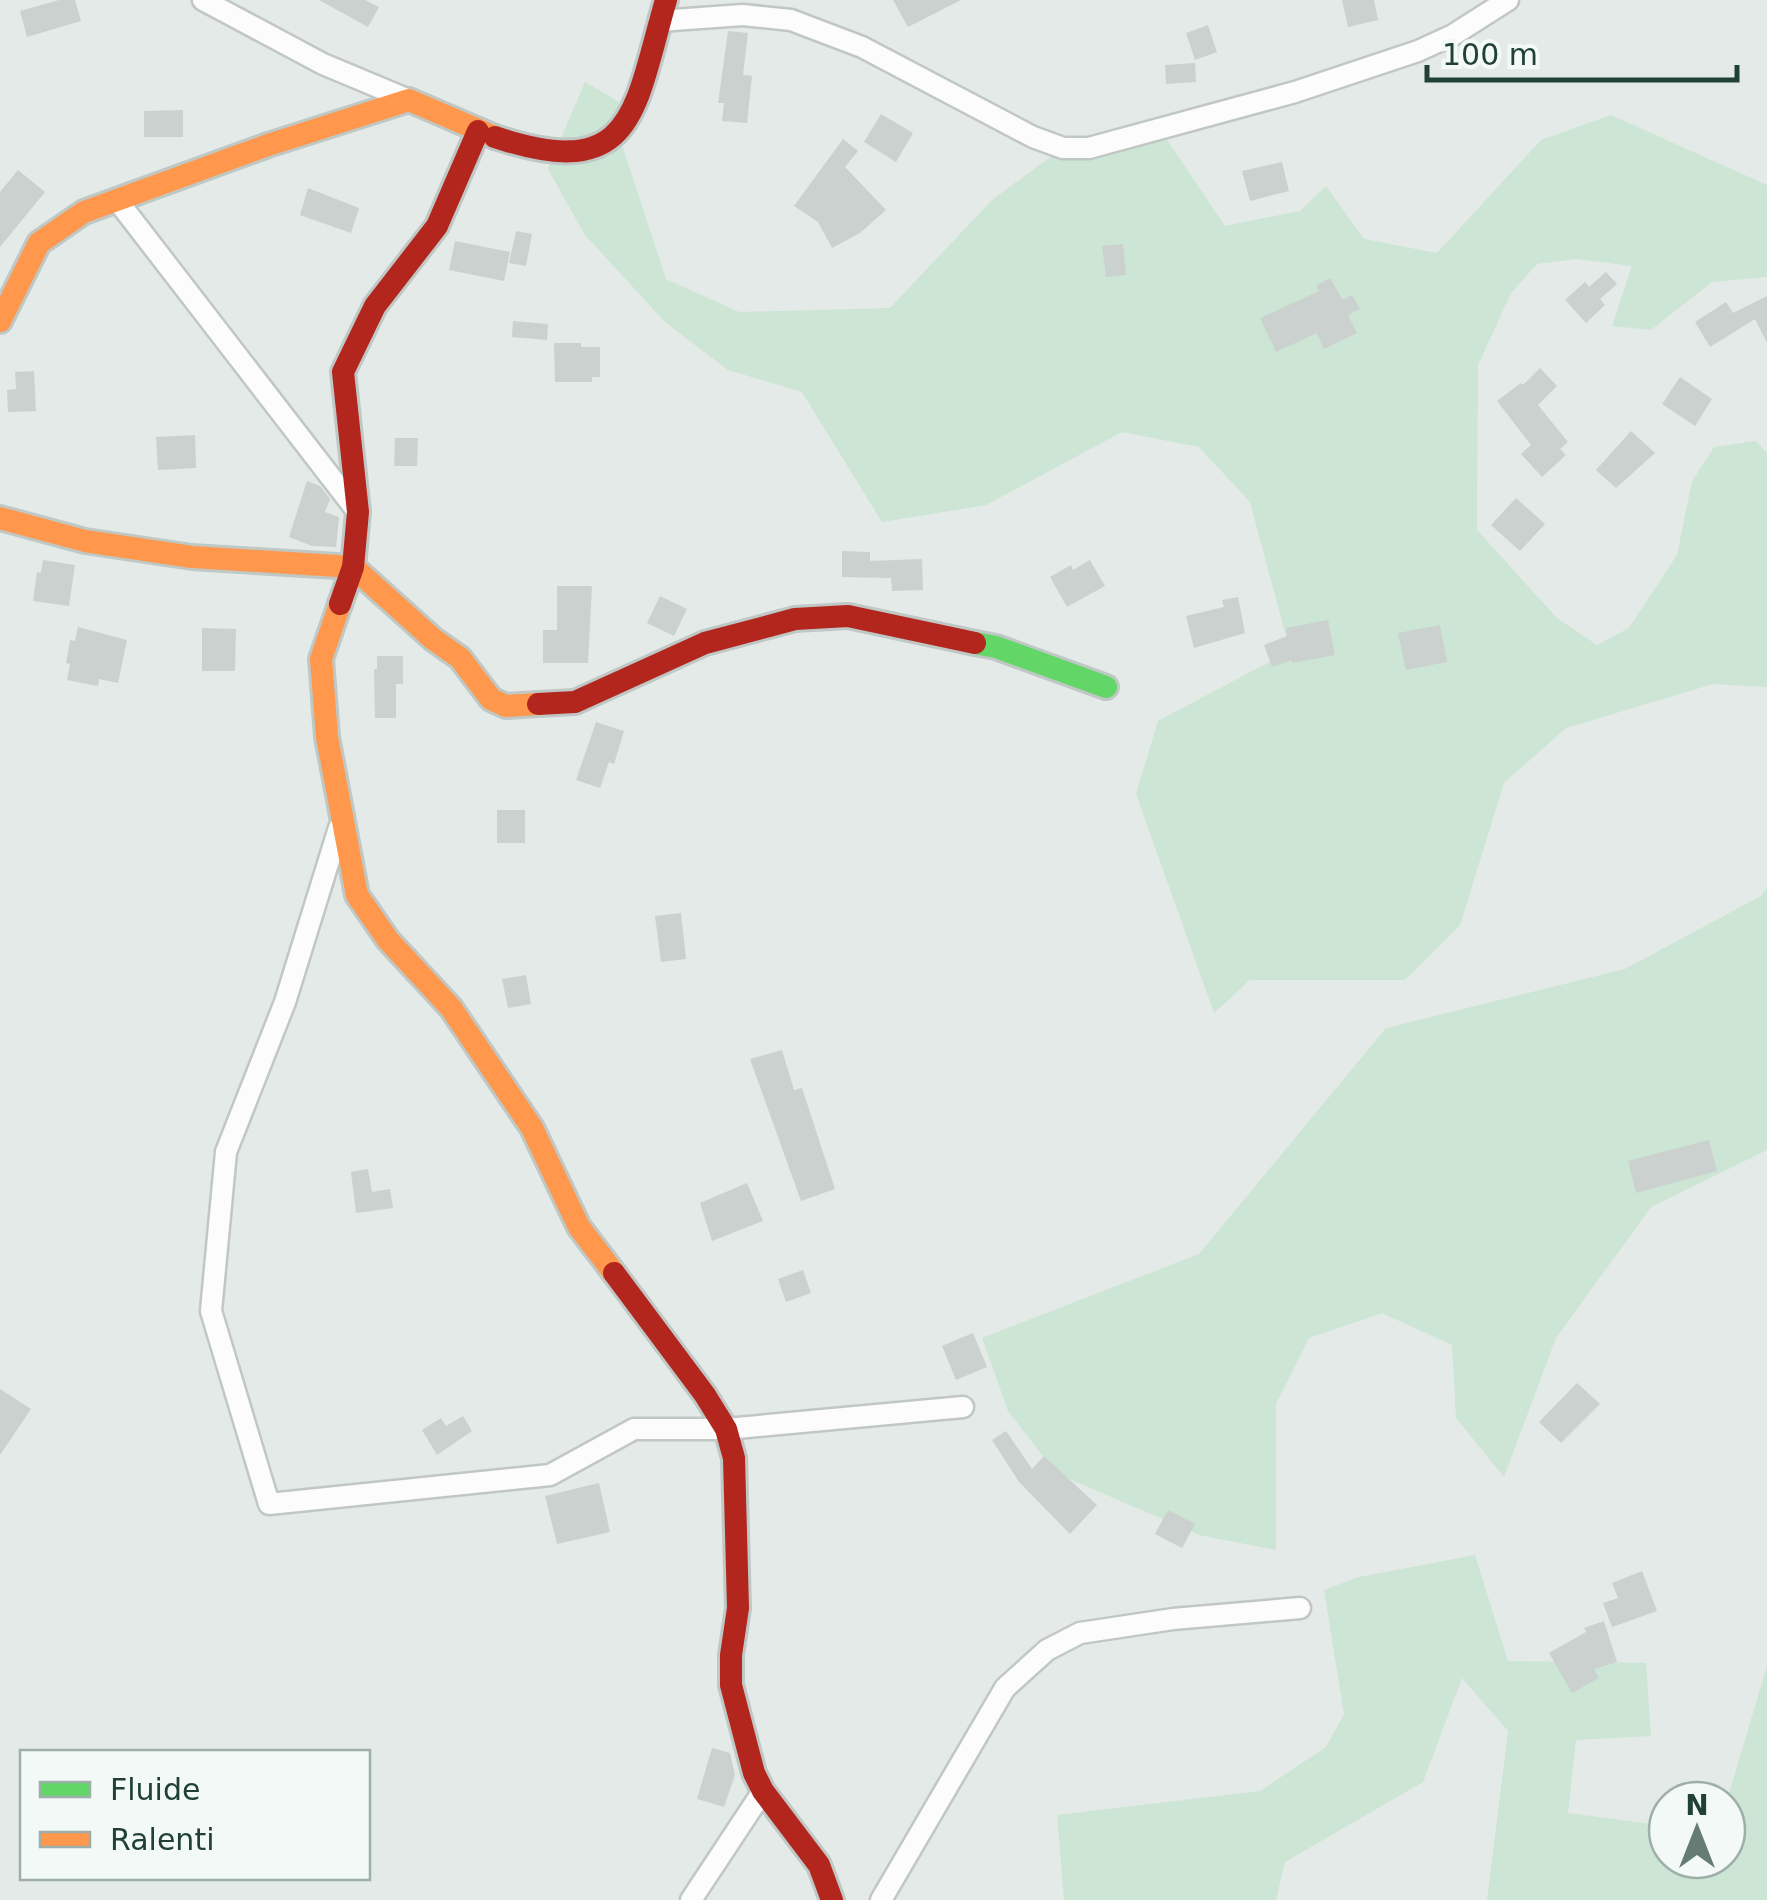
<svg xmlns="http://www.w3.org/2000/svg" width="1767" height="1900" viewBox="0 0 1767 1900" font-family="'DejaVu Sans',sans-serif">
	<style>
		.green { fill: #cce5d4 }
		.building { fill: #cbd1cf }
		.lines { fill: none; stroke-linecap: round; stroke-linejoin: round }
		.street-casing { stroke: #c1c7c5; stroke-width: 25 }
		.fast-casing { stroke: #bfc8c5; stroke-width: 28 }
		.slow-casing { stroke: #bfc8c5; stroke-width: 28 }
		.jam-casing { stroke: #bfc8c5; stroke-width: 28 }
		.street { stroke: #fbfcfb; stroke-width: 20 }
		.fast { stroke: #63d668; stroke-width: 22 }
		.slow { stroke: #ff974d; stroke-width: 22 }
		.jam { stroke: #b3261e; stroke-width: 22 }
	</style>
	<rect width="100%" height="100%" fill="#e4eae7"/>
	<g class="green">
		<polygon points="585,82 631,109 618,133 666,279 739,312 890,308 993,199 1063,148 1161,131 1225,226 1300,211 1326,186 1364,239 1437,253 1541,140 1611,115 1767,185 1767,277 1712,282 1651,330 1612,326 1632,266 1576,259 1537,264 1511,293 1478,365 1477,530 1557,618 1597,645 1629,628 1677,555 1692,481 1714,447 1756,441 1767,453 1767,687 1713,684 1566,728 1504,783 1460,925 1405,980 1250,980 1214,1013 1136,794 1158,721 1290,651 1250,502 1199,447 1122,432 986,505 882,522 802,392 728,370 666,323 585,235 548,169"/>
		<polygon points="1767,887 1767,1150 1651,1207 1556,1338 1504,1477 1456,1418 1452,1345 1382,1313 1309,1338 1276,1404 1276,1550 1199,1535 1056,1473 1008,1411 982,1338 1199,1254 1386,1028 1625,969 1761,896"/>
		<polygon points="1475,1555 1508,1661 1646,1663 1651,1736 1576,1740 1568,1813 1667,1826 1667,1860 1727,1860 1727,1800 1767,1666 1767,1900 1487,1900 1508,1731 1462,1678 1423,1782 1285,1862 1276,1900 1064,1900 1057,1815 1260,1791 1326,1747 1344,1714 1324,1590 1359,1577"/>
	</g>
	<g class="building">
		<polygon points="59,0 75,0 81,21 27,37 20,11"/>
		<polygon points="319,0 365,0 379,7 368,27"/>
		<polygon points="893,0 961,0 908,27"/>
		<polygon points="1342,0 1374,0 1378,20 1348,27"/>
		<polygon points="1208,25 1217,52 1195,60 1186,33"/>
		<polygon points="728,31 748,33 743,75 752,76 747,123 722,121 724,103 718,103"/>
		<polygon points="1195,63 1196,82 1166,84 1165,65"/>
		<polygon points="183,110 183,137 144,137 144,111"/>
		<polygon points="881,114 913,133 896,162 864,142"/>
		<polygon points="843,139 858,151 845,167 886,210 860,233 832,248 818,222 794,206"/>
		<polygon points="1282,162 1289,191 1250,201 1242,171"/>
		<polygon points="18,170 45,192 0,247 0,192"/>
		<polygon points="308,188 359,208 351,233 300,215"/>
		<polygon points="516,231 532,234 526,266 509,263"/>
		<polygon points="455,241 510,252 504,281 449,270"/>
		<polygon points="1123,244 1126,275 1106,277 1102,246"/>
		<polygon points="1606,272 1617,284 1600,299 1605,305 1586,323 1565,300 1585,282 1589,287"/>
		<polygon points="1330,278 1343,300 1352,295 1360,309 1348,315 1357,333 1324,349 1317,333 1276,352 1260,318 1319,291 1316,286"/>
		<polygon points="1767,296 1767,343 1755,319 1710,347 1695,322 1726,302 1733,313"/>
		<polygon points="513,321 548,324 547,340 512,337"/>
		<polygon points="554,343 581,343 581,347 600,347 600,377 592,377 592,382 555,382"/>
		<polygon points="1540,368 1557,386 1538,405 1568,442 1560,449 1566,455 1542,477 1521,454 1531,445 1497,401 1521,383 1523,385"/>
		<polygon points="34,371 36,411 8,412 7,390 16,389 15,372"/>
		<polygon points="1680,377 1712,399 1695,426 1662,404"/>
		<polygon points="1631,431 1655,453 1616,488 1596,470"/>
		<polygon points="195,435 196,468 158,470 156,437"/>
		<polygon points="395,438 418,438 417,466 394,466"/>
		<polygon points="307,481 320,486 330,499 325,512 339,517 336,547 312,546 289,537"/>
		<polygon points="1516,498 1545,524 1520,551 1491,525"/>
		<polygon points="842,551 870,552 870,561 922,559 923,590 892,591 891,578 842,577"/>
		<polygon points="43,560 75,565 69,606 33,601 37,572 41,573"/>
		<polygon points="1090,560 1105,586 1067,607 1050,577 1071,565 1073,570"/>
		<polygon points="557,586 592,586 588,663 543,663 543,630 557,630"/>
		<polygon points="660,596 687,609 674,636 647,623"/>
		<polygon points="1238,597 1245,633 1194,648 1186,616 1224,607 1222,600"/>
		<polygon points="1328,620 1335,655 1292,663 1292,660 1272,667 1264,645 1287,636 1286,628"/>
		<polygon points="1440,625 1447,662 1406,670 1398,633"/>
		<polygon points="78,627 127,640 118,683 99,679 98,686 67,680 70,664 66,663 70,640 75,641"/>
		<polygon points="202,628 236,629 235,671 202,671"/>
		<polygon points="377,656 403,656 403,684 396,684 396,718 375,718 374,669 377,669"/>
		<polygon points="596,722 624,731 614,764 609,762 600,788 576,780"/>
		<rect x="497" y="810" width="28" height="33"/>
		<polygon points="681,913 686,959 661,962 655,916"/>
		<polygon points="526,975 531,1004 508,1008 502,979"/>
		<polygon points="782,1050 794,1090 802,1088 835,1189 801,1201 750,1059"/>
		<polygon points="1709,1140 1717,1171 1636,1193 1628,1161"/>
		<polygon points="368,1169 372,1192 390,1189 393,1208 356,1213 351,1172"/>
		<polygon points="747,1183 763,1221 712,1241 700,1203"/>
		<polygon points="803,1270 811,1293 786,1302 778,1279"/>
		<polygon points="973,1333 987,1367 956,1380 942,1346"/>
		<polygon points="1577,1383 1600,1404 1561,1443 1539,1422"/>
		<polygon points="0,1389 31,1409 0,1455"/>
		<polygon points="463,1416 472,1431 437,1455 422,1430 441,1418 446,1426"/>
		<polygon points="1006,1431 1032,1469 1044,1456 1097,1505 1070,1534 1019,1482 992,1440"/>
		<polygon points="599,1483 610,1532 557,1544 545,1496"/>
		<polygon points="1168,1510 1195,1524 1182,1548 1155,1534"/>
		<polygon points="1642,1571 1657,1611 1612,1627 1603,1603 1618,1598 1612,1583"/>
		<polygon points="1604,1621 1617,1662 1594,1669 1599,1678 1572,1693 1549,1653 1586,1632 1584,1628"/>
		<polygon points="712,1748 730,1753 735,1775 724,1807 697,1799"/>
	</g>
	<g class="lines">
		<defs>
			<g id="street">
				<polyline points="203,0 323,64 409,100"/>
				<polyline points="659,21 743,15 791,20 862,47 1033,137 1063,148 1089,148 1295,92 1418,51 1453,35 1508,0"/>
				<polyline points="117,200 357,511"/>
				<polyline points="339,828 285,1002 226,1152 211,1311 269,1504 550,1475 634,1429 726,1429 963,1407"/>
				<polyline points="691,1900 763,1791"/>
				<polyline points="881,1900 1005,1688 1047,1650 1080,1633 1173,1619 1300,1608"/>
			</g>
			<polyline id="fast" points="975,643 996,647 1106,687"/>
			<g id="slow">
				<polyline points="0,321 39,243 84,212 268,145 409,100 495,137"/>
				<polyline points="0,518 85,541 192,557 353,567 433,639 460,658 491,699 506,706 538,704"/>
				<polyline points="340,604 321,659 327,737 357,895 388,940 451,1008 532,1128 579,1227 614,1273"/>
			</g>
			<g id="jam">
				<path d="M495,137C635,184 634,110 666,0"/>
				<polyline points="340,604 353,567 358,512 343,372 375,306 437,226 478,131"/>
				<polyline points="538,704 575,702 705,643 795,619 848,616 975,643"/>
				<polyline points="614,1273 705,1395 726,1429 734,1458 738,1608 731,1655 731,1685 754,1773 763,1791 819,1865 832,1900"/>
			</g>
		</defs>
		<use href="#street" class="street-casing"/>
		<use href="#fast" class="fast-casing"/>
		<use href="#slow" class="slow-casing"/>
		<use href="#jam" class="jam-casing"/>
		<use href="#street" class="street"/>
		<use href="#fast" class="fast"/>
		<use href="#slow" class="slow"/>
		<use href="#jam" class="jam"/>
	</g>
	<rect x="20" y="1750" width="350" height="130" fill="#f2f9f6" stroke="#9eafaa" stroke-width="2.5"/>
	<rect x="40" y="1782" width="50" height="15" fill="#63d668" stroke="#9eafaa" stroke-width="2.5"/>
	<text x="110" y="1800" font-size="30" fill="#204038">Fluide</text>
	<rect x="40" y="1832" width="50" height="15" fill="#ff974d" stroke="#9eafaa" stroke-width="2.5"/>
	<text x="110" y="1850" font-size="30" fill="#204038">Ralenti</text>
	<g transform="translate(1697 1830)"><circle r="48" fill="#f2f9f6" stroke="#9eafaa" stroke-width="2.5"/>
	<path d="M0-8L18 38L0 25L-18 38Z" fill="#657c75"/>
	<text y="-15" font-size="28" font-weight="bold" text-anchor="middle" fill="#204038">N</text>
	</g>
	<path d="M1427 65v15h310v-15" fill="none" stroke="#204038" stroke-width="5"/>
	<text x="1442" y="65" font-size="30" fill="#204038" stroke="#f2f9f6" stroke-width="8" paint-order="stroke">100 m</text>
</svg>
